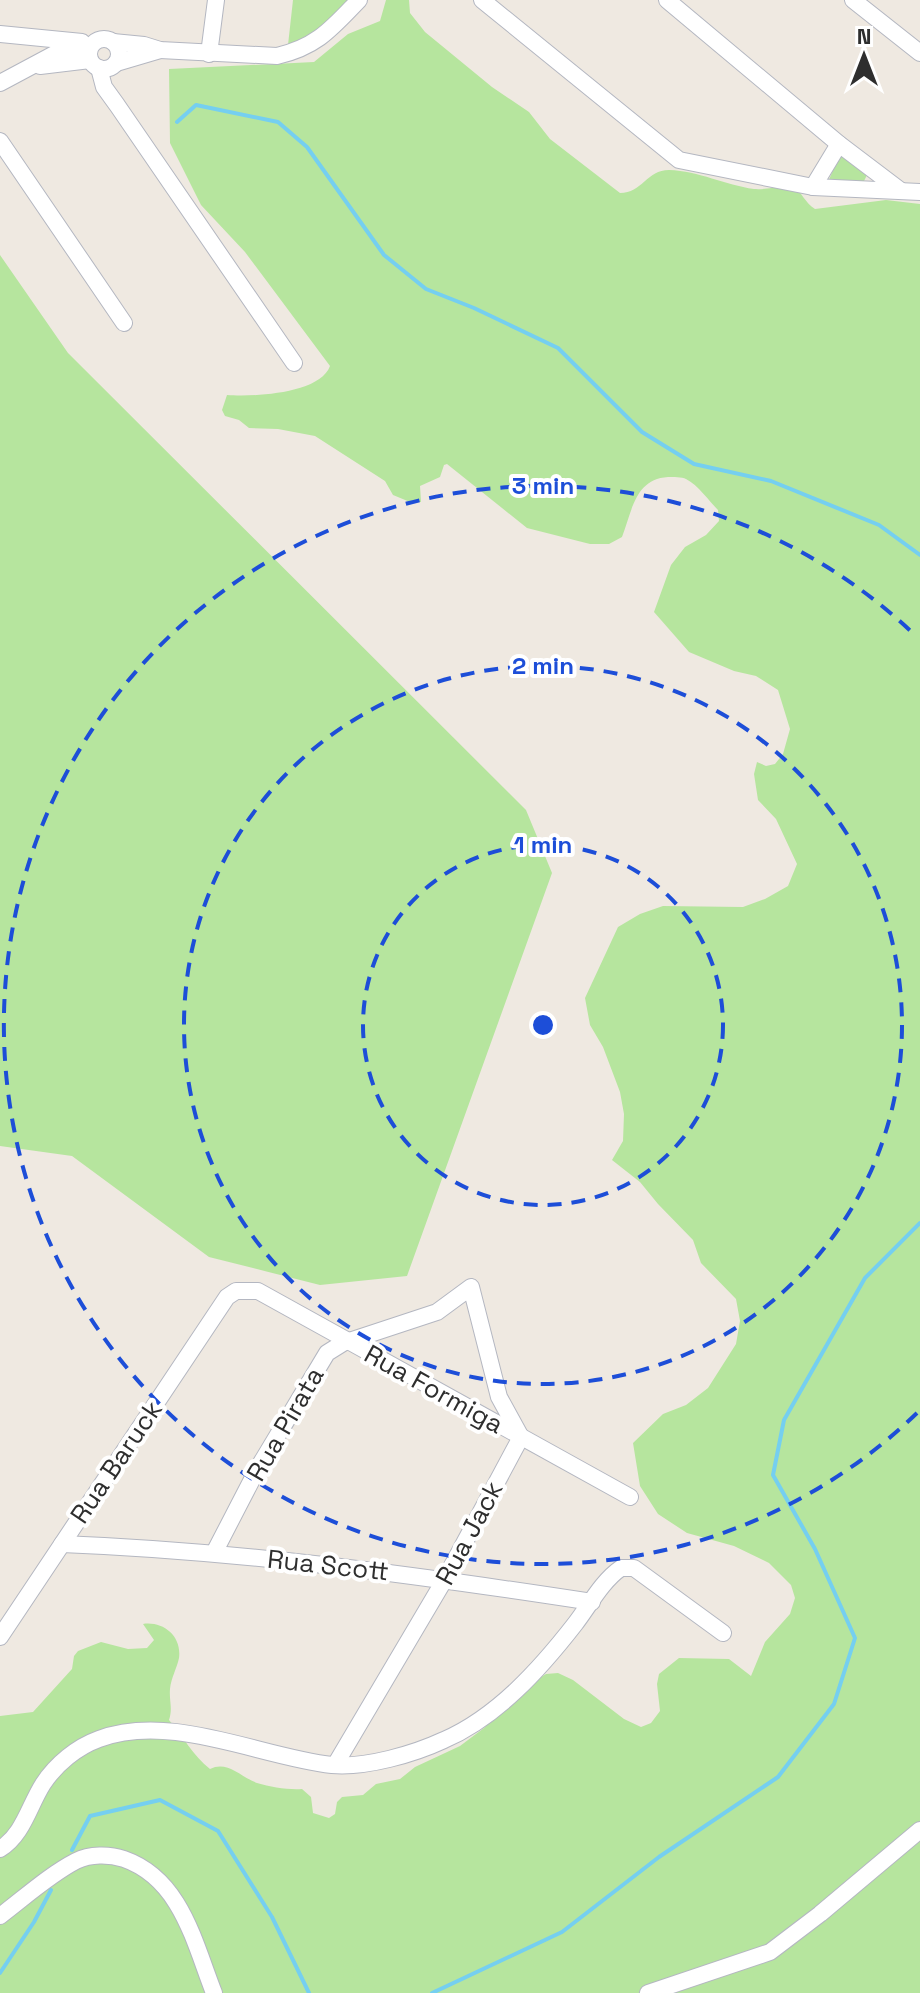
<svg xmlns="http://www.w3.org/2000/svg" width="920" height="1993" viewBox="0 0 920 1993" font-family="'Space Grotesk',sans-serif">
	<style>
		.green { fill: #b6e59e }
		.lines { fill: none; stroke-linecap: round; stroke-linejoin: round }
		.stream { stroke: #75cff0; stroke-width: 4 }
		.minor-casing { stroke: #b4b7c1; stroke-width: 18 }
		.minor { stroke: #fff; stroke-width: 16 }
		.ring { fill: none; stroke: #1d4ed8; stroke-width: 4; stroke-dasharray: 14 10 }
		.labels { text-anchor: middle; stroke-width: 8; stroke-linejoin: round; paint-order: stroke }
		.street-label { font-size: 26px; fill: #2e2e2e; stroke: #fff }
		.centre { fill: #1d4ed8; stroke: #fff; stroke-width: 4 }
		.ring-label { font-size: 24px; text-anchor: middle; font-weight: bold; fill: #1d4ed8; stroke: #fff; stroke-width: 8; stroke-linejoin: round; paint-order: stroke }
	</style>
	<rect width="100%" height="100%" fill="#efe9e1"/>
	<g class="green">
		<polygon points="293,0 353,0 310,39 288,45"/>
		<path d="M386,0H409L410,13L425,32L492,87L529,112L550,139L620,193C642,193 647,170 669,170C699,171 725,185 754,189C766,190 780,186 792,185C802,192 805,203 815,209L886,200L920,204V1993H0V1716L33,1712L72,1669L74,1656L78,1651L101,1642L128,1649L147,1648L154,1640L143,1624C163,1621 182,1636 179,1658C177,1668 171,1678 170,1689C169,1701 173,1708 169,1720C183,1736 193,1756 210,1769C227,1760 241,1777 257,1783C271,1787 288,1790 302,1789L311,1797L313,1813L329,1818L335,1814L337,1802L342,1797L363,1795L376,1784L400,1779L415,1767L460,1746L484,1728L520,1690L546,1674L558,1673L573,1680L624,1719L641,1727L651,1723L660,1711L657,1684L659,1674L679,1658L729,1659L751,1676L765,1642L790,1614L795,1598L791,1585L769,1563L734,1546L687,1533L658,1514L640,1486L633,1443L663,1414L686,1405L708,1388L736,1344L740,1321L736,1299L701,1263L693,1240L658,1204L640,1182L612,1160L623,1141L624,1114L620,1092L603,1047L590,1025L585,998L618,927L640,914L663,906L743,907L765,899L788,886L797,864L776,819L758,800L754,774L757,762L766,766L775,764L783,754L790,729L778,690L756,676L734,671L689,652L654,612L671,565L685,547L706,535L719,521L718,510C709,501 698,485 686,479C682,477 673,477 668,477C635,479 632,511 622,537L609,544H590L527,528L447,464L444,465L440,477L420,486L421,502H410L393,495L385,481L315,436L278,429L249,428L239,420L225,416L222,410L227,395C252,397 320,394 330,366L245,252L201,205L170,143L169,69L314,62L348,34L380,21Z"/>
		<polygon points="840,154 867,175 862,185 828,182"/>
		<polygon points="0,255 68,353 526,810 552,873 407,1276 320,1285 209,1257 72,1156 0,1146"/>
	</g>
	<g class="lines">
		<g class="stream">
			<polyline points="177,122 196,105 278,122 307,147 384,255 426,289 474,308 558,348 642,432 694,464 771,481 879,525 920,555"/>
			<polyline points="72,1850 90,1816 160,1800 218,1831 272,1917 309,1993"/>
			<polyline points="0,1973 34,1922 51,1890"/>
			<polyline points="432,1993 562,1932 659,1857 778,1777 834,1704 855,1638 815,1549 773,1475 784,1420 865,1278 920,1223"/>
		</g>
		<defs>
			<g id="minor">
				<polyline points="482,0 679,160 813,187 920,192"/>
				<polyline points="667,0 839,144 901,191"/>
				<polyline points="853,0 920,53"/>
				<polyline points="0,34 82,42"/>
				<circle cx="104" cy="54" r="15"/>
				<path d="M113,42L144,45L160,50L277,56C317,47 332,28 359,0"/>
				<polyline points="209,54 216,0"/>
				<polyline points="116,63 160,50"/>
				<polyline points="40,66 90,60"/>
				<polyline points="99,68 104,87 117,105 294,363"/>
				<polyline points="0,83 58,52 89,49"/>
				<polyline points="0,141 124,323"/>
				<polyline points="813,187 839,144"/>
				<path d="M62,1544C240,1551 416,1575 592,1602"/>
				<polyline points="214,1553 258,1468 327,1353 343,1343 437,1312 471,1287 499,1397 521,1437 445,1579 335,1765"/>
				<polyline points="0,1637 227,1297 236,1291 258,1291 630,1497"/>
				<path d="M0,1849C23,1835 29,1806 43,1784C56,1764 77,1747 99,1739C171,1712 260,1757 332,1765C366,1768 414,1754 444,1740C497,1717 540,1669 575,1624C589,1606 602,1581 621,1568H634L723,1633"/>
				<path d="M0,1916C24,1898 49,1875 76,1861C90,1854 109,1854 124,1859C181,1879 194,1942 214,1993"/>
				<polyline points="648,1993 770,1952 820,1914 920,1830"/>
			</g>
		</defs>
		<use href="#minor" class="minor-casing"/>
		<use href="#minor" class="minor"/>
	</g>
	<g class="ring">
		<circle cx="543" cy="1025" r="180"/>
		<circle cx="543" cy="1025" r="359"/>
		<path d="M917 1413A539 539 0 1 1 917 637"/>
	</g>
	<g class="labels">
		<g class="street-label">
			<text transform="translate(434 1389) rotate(29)" y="9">Rua Formiga</text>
			<text transform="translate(285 1424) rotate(-60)" y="9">Rua Pirata</text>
			<text transform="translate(116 1462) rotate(-56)" y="9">Rua Baruck</text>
			<text transform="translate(469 1533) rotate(-62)" y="9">Rua Jack</text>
			<text transform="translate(328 1565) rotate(6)" y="9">Rua Scott</text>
		</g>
	</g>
	<circle cx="543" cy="1025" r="12" class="centre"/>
	<g class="ring-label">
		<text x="543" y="494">3 min</text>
		<text x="543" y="674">2 min</text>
		<text x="543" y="853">1 min</text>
	</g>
	<g transform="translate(864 56)" stroke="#ffffff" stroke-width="6" paint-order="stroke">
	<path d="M0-6L14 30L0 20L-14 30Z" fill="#2e2e2e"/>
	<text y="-12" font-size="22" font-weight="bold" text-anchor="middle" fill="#2e2e2e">N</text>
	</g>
</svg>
